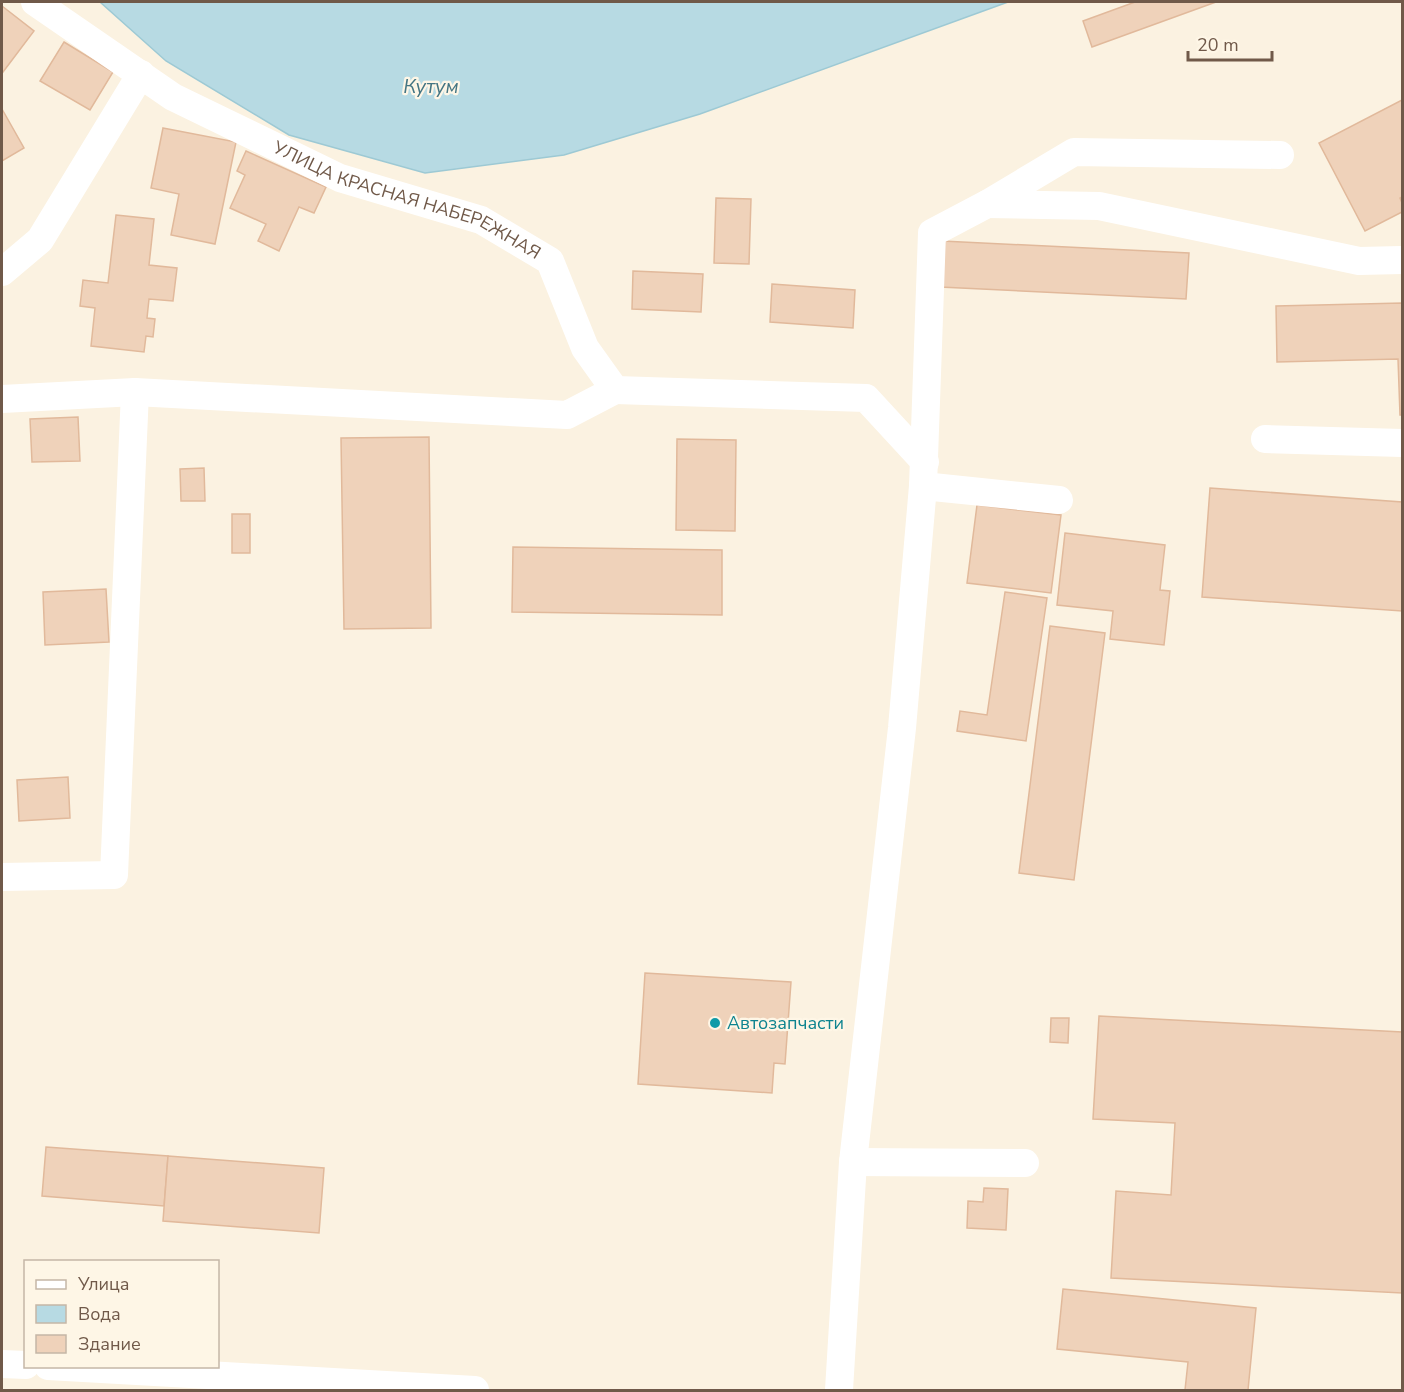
<svg xmlns="http://www.w3.org/2000/svg" width="1404" height="1392" viewBox="0 0 1404 1392" font-family="'Nunito Sans',sans-serif">
	<style>
		.water { fill: #b7dae3; stroke: #9dc9d4; stroke-width: 1.5 }
		.building { fill: #efd2ba; stroke: #e1b99b; stroke-width: 1.5 }
		.lines { fill: none; stroke-linecap: round; stroke-linejoin: round }
		.minor { stroke: #fff; stroke-width: 28 }
		.culture-dot { fill: #0f9aa8; stroke: #fef6e6; stroke-width: 2 }
		.labels { text-anchor: middle; stroke-width: 4.5; stroke-linejoin: round; paint-order: stroke }
		.street-label { font-size: 18px; fill: #705949; stroke: #fef6e6 }
		.culture-label { font-size: 18px; fill: #0d838f; stroke: #fef6e6; text-anchor: start }
		.water-label { font-size: 20px; font-style: italic; fill: #447583; stroke: #fef6e6 }
	</style>
	<rect width="100%" height="100%" fill="#fbf2e1"/>
	<polygon class="water" points="100,2 1008,2 700,114 564,155 425,173 289,135 166,61"/>
	<g class="building">
		<polygon points="1135,2 1216,2 1092,47 1083,21"/>
		<polygon points="2,6 34,31 3,72 2,70"/>
		<polygon points="64,42 113,72 90,110 40,81"/>
		<polygon points="1402,100 1402,197 1400,198 1402,203 1402,212 1365,231 1319,143"/>
		<polygon points="2,109 24,148 2,161"/>
		<polygon points="163,128 236,142 215,244 171,235 179,194 151,188"/>
		<polygon points="246,151 326,187 314,213 299,207 279,251 258,241 266,224 230,208 245,175 237,171"/>
		<polygon points="716,198 751,199 749,264 714,263"/>
		<polygon points="116,215 154,219 149,265 177,268 173,301 149,299 147,318 155,319 153,337 146,336 144,352 91,346 95,308 80,306 83,280 108,283"/>
		<polygon points="942,241 1189,253 1186,299 940,287"/>
		<polygon points="633,271 703,274 701,312 632,309"/>
		<polygon points="772,284 855,290 853,328 770,322"/>
		<polygon points="1402,303 1402,415 1400,415 1398,359 1277,362 1276,306"/>
		<polygon points="78,417 80,461 32,462 30,419"/>
		<polygon points="429,437 431,628 344,629 341,438"/>
		<polygon points="677,439 736,440 735,531 676,530"/>
		<polygon points="204,468 205,501 181,501 180,469"/>
		<polygon points="1210,488 1402,502 1402,611 1202,597"/>
		<polygon points="977,505 1061,515 1051,593 967,583"/>
		<rect x="232" y="514" width="18" height="39"/>
		<polygon points="1065,533 1165,545 1160,590 1170,591 1164,645 1110,639 1113,611 1057,605"/>
		<polygon points="513,547 722,550 722,615 512,612"/>
		<polygon points="106,589 109,642 45,645 43,592"/>
		<polygon points="1005,592 1047,598 1026,741 957,731 960,711 987,715"/>
		<polygon points="1050,626 1105,633 1074,880 1019,873"/>
		<polygon points="68,777 70,818 19,821 17,780"/>
		<polygon points="645,973 791,982 785,1064 774,1063 772,1093 638,1084"/>
		<polygon points="1099,1016 1402,1032 1402,1293 1111,1278 1116,1191 1171,1195 1175,1123 1093,1119"/>
		<polygon points="1051,1018 1069,1018 1068,1043 1050,1042"/>
		<polygon points="46,1147 168,1156 164,1206 42,1196"/>
		<polygon points="168,1156 324,1168 319,1233 163,1221"/>
		<polygon points="984,1188 1008,1189 1006,1230 967,1228 968,1201 983,1202"/>
		<polygon points="1063,1289 1256,1308 1248,1390 1185,1390 1188,1362 1057,1349"/>
	</g>
	<g class="lines">
		<g class="minor">
			<path id="s1" d="M35,2L173,97L340,178L481,220L550,261L585,348L615,390L866,398L925,462"/>
			<polyline points="987,204 1099,206 1359,261 1402,260"/>
			<polyline points="2,272 40,240 141,74"/>
			<polyline points="2,399 135,392 567,415 615,390"/>
			<polyline points="1265,439 1402,443"/>
			<polyline points="923,486 1059,500"/>
			<polyline points="2,877 114,875 135,392"/>
			<polyline points="853,1162 1025,1163"/>
			<polyline points="2,1364 26,1365"/>
			<polyline points="48,1366 475,1390"/>
			<polyline points="839,1390 853,1162 902,728 923,486 932,233 987,204 1074,152 1280,155"/>
		</g>
	</g>
	<circle class="culture-dot" cx="715" cy="1023" r="6"/>
	<g class="labels">
		<g class="street-label">
			<text dy="6" stroke="none"><textPath href="#s1" startOffset="424">УЛИЦА КРАСНАЯ НАБЕРЕЖНАЯ</textPath></text>
		</g>
		<g class="culture-label">
			<text x="727" y="1029">Автозапчасти</text>
		</g>
		<g class="water-label">
			<text x="431" y="93">Кутум</text>
		</g>
	</g>
	<rect width="1404" height="1392" fill="none" stroke="#705949" stroke-width="6"/>
	<rect x="24" y="1260" width="195" height="108" fill="#fef6e6" stroke="#c5b7a7" stroke-width="1.5"/>
	<rect x="36" y="1280" width="30" height="9" fill="#ffffff" stroke="#c5b7a7" stroke-width="1.5"/>
	<text x="78" y="1290" font-size="18" fill="#705949">Улица</text>
	<rect x="36" y="1305" width="30" height="18" fill="#b7dae3" stroke="#c5b7a7" stroke-width="1.5"/>
	<text x="78" y="1320" font-size="18" fill="#705949">Вода</text>
	<rect x="36" y="1335" width="30" height="18" fill="#efd2ba" stroke="#c5b7a7" stroke-width="1.5"/>
	<text x="78" y="1350" font-size="18" fill="#705949">Здание</text>
	<path d="M1188 51v9h84v-9" fill="none" stroke="#705949" stroke-width="3"/>
	<text x="1197" y="51" font-size="18" fill="#705949" stroke="#fef6e6" stroke-width="4.5" paint-order="stroke">20 m</text>
</svg>
